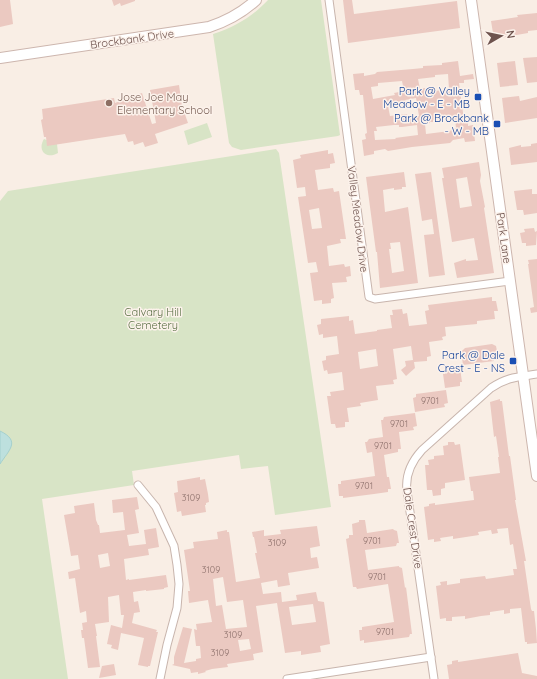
<svg xmlns="http://www.w3.org/2000/svg" width="537" height="679" viewBox="0 0 537 679" font-family="Quicksand,sans-serif">
	<style>
		.green { fill: #d8e4c6 }
		.water { fill: #bde0de; stroke: #a4d0ce }
		.building { fill: #ebc9c1; fill-rule: evenodd }
		.lines { fill: none; stroke-linecap: round; stroke-linejoin: round }
		.street-casing { stroke: #c8b5ad; stroke-width: 9 }
		.secondary-casing { stroke: #cdb6ae; stroke-width: 12 }
		.street { stroke: #fff; stroke-width: 7 }
		.secondary { stroke: #fff; stroke-width: 10 }
		.transit-dot { fill: #1a4fb4; stroke: #fcf2eb; stroke-width: 1.5 }
		.education-dot { fill: #8d6e63; stroke: #fcf2eb; stroke-width: 1.5 }
		.labels { text-anchor: middle; stroke-width: 3; stroke-linejoin: round; paint-order: stroke }
		.number-label { font-size: 9px; fill: #8d706b }
		.street-label { font-size: 11px; fill: #6e534e; stroke: #fcf2eb }
		.transit-label { font-size: 11px; fill: #164399; stroke: #fcf2eb; text-anchor: end }
		.education-label { font-size: 11px; fill: #785e54; stroke: #fcf2eb; text-anchor: start }
		.park-label { font-size: 11px; fill: #5d7248; stroke: #fcf2eb }
	</style>
	<rect width="100%" height="100%" fill="#f9eee5"/>
	<g class="green">
		<path d="M268,0H321L340,135L338,136L241,150L232,147L229,143L213,34C235,27 252,17 268,0Z"/>
		<polygon points="207,123 212,137 188,145 184,131"/>
		<path d="M44,139L57,144L58,153C46,160 37,150 44,139Z"/>
		<polygon points="276,149 279,153 331,507 275,515 268,466 241,469 239,455 132,471 134,485 42,499 68,679 0,679 0,201 8,191"/>
	</g>
	<path class="water" d="M0,431C21,441 9,450 0,464Z"/>
	<g class="building">
		<polygon points="0,0 10,0 13,24 0,27"/>
		<polygon points="112,0 135,0 135,1 121,6 120,3 114,6"/>
		<polygon points="343,0 352,0 354,14 457,1 460,28 348,43"/>
		<polygon points="537,13 537,30 528,31 528,33 494,39 491,21 518,17 517,15"/>
		<polygon points="537,57 537,82 527,83 523,58"/>
		<path d="M458,61L460,76L473,74L474,79L464,80V83H459L464,120H468V126L473,125L475,141L465,142L464,138L453,140L450,143L412,147L388,151L385,149L374,151V154L364,156L362,140L366,139L365,134L367,133L363,95H360L359,90H355L353,74L364,73V76L375,74L377,72L413,69L423,68V66L442,65V63ZM448,74L449,89L435,91L429,90V89H425V88L420,89L418,79L435,77V75ZM402,81L404,91L394,93L395,95L373,99L371,87L378,86V83ZM416,98L419,116H417V118L408,119L407,114L390,116L388,106L406,103L405,100ZM455,117L456,128L452,129L450,131L426,134L425,124L430,123V122H433V120L439,118ZM394,125H399V127H402L417,125L418,135L395,138L396,139L375,140L374,131H377L376,127Z"/>
		<polygon points="515,61 518,85 500,87 497,63"/>
		<polygon points="179,85 182,106 188,123 155,134 158,143 145,147 143,142 134,145 133,141 128,142 125,134 47,146 46,137 44,137 41,120 43,119 42,109 114,98 115,103 142,93 152,124 156,123 150,90"/>
		<polygon points="519,96 520,101 537,97 537,118 505,123 502,98"/>
		<polygon points="537,143 537,162 511,165 509,148 521,145 521,147 531,146 531,144"/>
		<path d="M328,150V154L333,153L335,163L330,164V168L315,170L318,190L333,188L334,192L339,191L346,239H340L341,243L327,246L329,266L344,264L345,267L350,266L351,276L346,277L347,282L332,283L334,298L331,299V303L322,304V300L314,301L310,273L318,272L316,262L308,263L298,197L306,196L305,187L297,188L293,160L301,158L300,155ZM319,208L322,228L312,229L309,210Z"/>
		<path d="M479,162L481,175L480,181L485,207L484,208L494,273L457,278L454,263L466,259V261L478,260L474,238L452,242L442,178H444L442,168ZM467,177L472,206L460,208L456,179Z"/>
		<path d="M404,172L406,187H402V189L394,190V188L383,190L385,212L408,207L418,283L380,288L377,252H376L366,177ZM400,242L404,271L392,273L389,249H391L390,243Z"/>
		<polygon points="431,172 445,275 429,277 424,235 434,234 432,219 422,221 415,174"/>
		<polygon points="532,189 532,194 537,194 537,213 524,215 523,210 517,210 514,191"/>
		<polygon points="534,228 535,232 537,231 536,245 526,246 526,243 522,243 520,233 525,232 524,229"/>
		<polygon points="537,259 537,312 531,313 530,308 534,307 528,264 529,264 528,260"/>
		<path d="M492,297V301H496L498,311H494L495,319L477,321V324L445,327L446,336L442,337L443,340L429,342L431,356L427,357V361L414,362L415,368L406,376L401,370L406,366L405,361L413,360L411,346L393,349L397,379L393,380L394,384L376,386L378,400L360,403L361,406L347,408L349,422H345V427L336,428L335,424H331L327,396H331L330,392L344,390L342,372L328,374L327,370L324,371L322,361L326,360V356L339,354L337,336L323,338V334L319,335L317,325L321,324V319L349,316V321L353,320L355,334L377,331V330L392,328L390,315H393L392,310L402,309L403,314L407,313L409,326L427,324L425,311L429,310L428,305ZM376,349L378,366L360,369L358,352Z"/>
		<polygon points="492,344 496,346 497,351 497,358 494,359 494,361 463,365 461,351 463,350 465,348"/>
		<polygon points="460,368 462,382 460,382 460,386 445,388 443,374 445,374 445,370"/>
		<polygon points="446,390 448,403 444,404 445,407 415,412 413,398 416,397 416,394"/>
		<polygon points="500,399 500,401 502,401 509,456 510,456 516,500 515,500 526,561 524,561 531,609 532,611 534,611 536,629 537,643 527,644 527,642 525,642 521,608 510,609 510,613 504,614 504,610 490,612 490,615 481,616 465,619 465,616 452,617 452,621 446,621 446,618 440,619 436,586 441,585 440,582 447,581 447,585 460,583 460,579 485,576 486,579 514,575 513,569 517,569 513,544 510,545 508,528 497,529 498,533 492,534 491,530 478,532 479,535 453,539 453,536 440,538 441,541 434,542 434,539 428,540 424,507 429,506 429,504 435,503 435,505 474,500 473,491 471,491 469,477 500,473 498,457 499,457 496,436 494,437 490,402"/>
		<polygon points="415,413 417,426 413,427 414,430 399,432 401,449 398,449 398,452 384,455 387,477 389,477 391,489 388,489 388,492 374,494 343,498 343,496 339,496 338,484 341,484 341,481 375,476 372,452 367,453 365,442 367,442 369,439 383,437 381,420 383,420 384,417"/>
		<polygon points="448,442 454,442 455,445 460,444 465,480 445,483 445,488 441,489 441,495 433,496 432,490 427,490 425,465 429,465 428,460 434,459 434,456 444,455 443,446 448,445"/>
		<polygon points="200,477 200,480 205,479 208,494 209,502 206,503 206,505 205,505 206,512 182,516 181,511 177,512 174,493 178,492 177,481"/>
		<path d="M137,497L139,509L135,510L139,533L127,535L129,546L146,544L144,530L156,528L159,547L148,549L149,555L124,559L126,580L129,579V580L166,575L168,587L164,588V589L146,591V590L133,592L134,602L138,601L140,612L134,613L132,623L157,630L156,632H158L150,666H148V667L138,665L144,638L121,633L118,650L111,648L112,645L107,644L111,625L122,628L124,615H121L119,595L108,597L109,622L95,624L97,636H96L100,667L88,668L84,638H82L81,630H83L82,623L87,622L86,611L80,613L75,578L69,579L68,572L80,569L78,555L71,556L64,515L75,513L74,506L94,503L96,520L98,525H99L100,533L125,530L123,512L113,513L112,500ZM108,553L110,566L100,568L98,555Z"/>
		<polygon points="359,520 365,520 367,533 393,529 394,530 397,531 399,543 397,543 396,546 365,550 368,570 399,566 399,567 402,568 405,588 406,587 412,634 410,634 409,637 364,643 364,640 360,641 359,630 362,630 362,627 394,622 388,584 357,589 356,587 353,587 346,539 349,538 349,535 353,535 352,524 359,522"/>
		<path d="M317,526L320,546L310,548L311,558L317,557L319,568L288,573L290,585L278,587L277,580L261,583L263,594L281,592L282,602L297,600L296,595L316,592L318,601L324,602L330,644L320,646L321,652L301,655V651L285,653L277,603L256,606L263,652L253,654L254,660L227,664L228,667L212,669L205,671L206,672L198,674V672L191,673L190,669L172,665L174,664V657L183,627L192,629L184,663L196,661V659L201,658L200,646H196L194,629L197,630L196,624L212,622L208,600L189,603L188,591H190L184,550L194,548L193,542L218,539L217,532L227,530V532H229L236,582L260,578L255,553H257L254,537H253L252,532L264,530V536L281,534L280,530ZM223,577L227,602L243,600L247,627L226,629L222,605L216,606L213,579ZM313,604L316,622L292,625L289,607ZM249,639L251,649L240,651L238,640Z"/>
		<polygon points="518,653 522,673 537,676 537,679 449,679 447,665 452,664 452,661 458,660 458,662"/>
		<polygon points="114,664 116,675 99,678 102,666"/>
	</g>
	<g class="lines">
		<defs>
			<g id="street">
				<polyline points="329,0 369,297 375,299 510,281"/>
				<polyline points="138,485 156,507 174,546 177,565 179,584 177,608 167,645 160,679"/>
				<polyline points="287,679 431,657"/>
				<path d="M434,679L407,491C405,475 411,462 422,450L491,388C507,377 518,377 537,374"/>
			</g>
			<g id="secondary">
				<polyline points="471,0 537,476"/>
				<path d="M0,58L209,27C227,21 242,13 256,0"/>
			</g>
		</defs>
		<use href="#street" class="street-casing"/>
		<use href="#secondary" class="secondary-casing"/>
		<use href="#street" class="street"/>
		<use href="#secondary" class="secondary"/>
	</g>
	<g class="transit-dot">
		<rect x="474" y="93" width="8" height="8" rx="2"/>
		<rect x="493" y="120" width="8" height="8" rx="2"/>
		<rect x="509" y="357" width="8" height="8" rx="2"/>
	</g>
	<circle class="education-dot" cx="109" cy="103" r="4"/>
	<g class="labels">
		<g class="number-label">
			<text x="430" y="404">9701</text>
			<text x="399" y="427">9701</text>
			<text x="383" y="449">9701</text>
			<text x="364" y="489">9701</text>
			<text x="191" y="501">3109</text>
			<text x="372" y="544">9701</text>
			<text x="277" y="546">3109</text>
			<text x="211" y="573">3109</text>
			<text x="377" y="580">9701</text>
			<text x="385" y="635">9701</text>
			<text x="233" y="638">3109</text>
			<text x="220" y="656">3109</text>
		</g>
		<g class="street-label">
			<text transform="translate(132 39) rotate(-8)" y="4">Brockbank Drive</text>
			<text transform="translate(358 219) rotate(83)" y="4">Valley Meadow Drive</text>
			<text transform="translate(504 238) rotate(82)" y="4">Park Lane</text>
			<text transform="translate(413 528) rotate(82)" y="4">Dale Crest Drive</text>
		</g>
		<g class="transit-label">
			<text x="470" y="95">Park @ Valley<tspan x="470" dy="13">Meadow - E - MB</tspan></text>
			<text x="489" y="122">Park @ Brockbank<tspan x="489" dy="13">- W - MB</tspan></text>
			<text x="505" y="359">Park @ Dale<tspan x="505" dy="13">Crest - E - NS</tspan></text>
		</g>
		<g class="education-label">
			<text x="117" y="101">Jose Joe May<tspan x="117" dy="13">Elementary School</tspan></text>
		</g>
		<g class="park-label">
			<text x="153" y="316">Calvary Hill<tspan x="153" dy="13">Cemetery</tspan></text>
		</g>
	</g>
	<g transform="translate(501 36) rotate(81)" stroke="#fcf2eb" stroke-width="3" paint-order="stroke">
	<path d="M0-3L7 15L0 10L-7 15Z" fill="#6e534e"/>
	<text y="-6" font-size="11" font-weight="bold" text-anchor="middle" fill="#6e534e">N</text>
	</g>
</svg>
